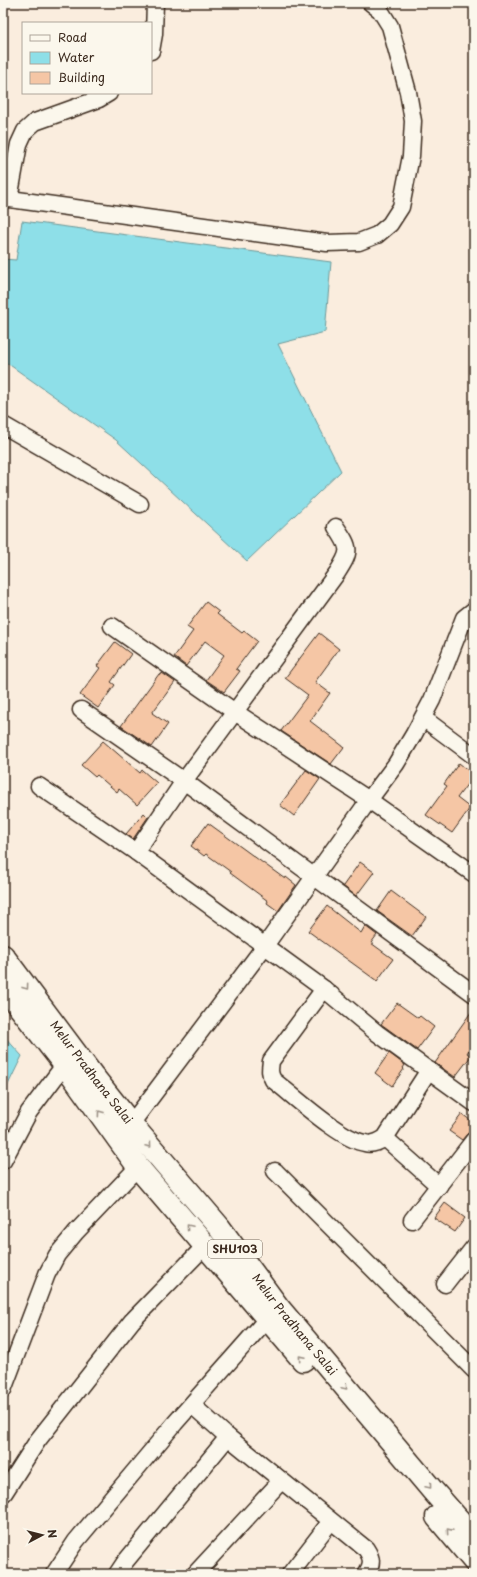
<svg xmlns="http://www.w3.org/2000/svg" width="477" height="1577" viewBox="0 0 477 1577" font-family="'Playpen Sans',sans-serif">
	<style>
		.water { fill: #8edfe8; stroke: #6d9797 }
		.building { fill: #f5c6a5; stroke: #3b2a1e }
		.lines { fill: none; stroke-linecap: round; stroke-linejoin: round }
		.minor-casing { stroke: #3b2a1e; stroke-width: 19 }
		.primary-casing { stroke: #3b2a1e; stroke-width: 25 }
		.minor { stroke: #fbf7ec; stroke-width: 16 }
		.primary { stroke: #fbf7ec; stroke-width: 22 }
		.oneway { stroke: #9b9085 }
		.labels { text-anchor: middle; stroke-width: 3; stroke-linejoin: round; paint-order: stroke }
		.shield { fill: #fbf7ec; stroke: #75685c; stroke-width: 1 }
		.shield-label { font-size: 11px; font-weight: bold; fill: #3b2a1e }
		.street-label { font-size: 12px; fill: #3b2a1e; stroke: #fbf7ec }
	</style>
	<rect width="100%" height="100%" fill="#faedde"/>
	<filter id="ink" filterUnits="userSpaceOnUse"><feTurbulence type="fractalNoise" baseFrequency=".025" numOctaves="2"/><feDisplacementMap in="SourceGraphic" scale="8" xChannelSelector="R" yChannelSelector="G"/><feConvolveMatrix kernelMatrix="1 2 1 2 8 2 1 2 1" color-interpolation-filters="sRGB"/></filter>
	<g filter="url(#ink)">
		<g class="water">
			<polygon points="22,221 331,262 325,332 278,344 341,471 247,561 116,440 7,363 3,362 3,259 16,260"/>
			<polygon points="3,1035 22,1056 3,1095"/>
		</g>
		<g class="building">
			<polygon points="206,602 219,612 217,614 242,633 244,631 257,641 236,669 240,671 224,692 206,680 224,655 205,641 186,666 174,657 193,631 187,627"/>
			<polygon points="319,633 339,649 315,682 330,693 310,721 344,747 331,764 281,731 308,695 285,678"/>
			<polygon points="115,642 131,654 111,682 115,685 98,708 80,695 100,668 97,666"/>
			<polygon points="162,673 175,682 152,713 168,724 152,747 121,726 159,674 161,675"/>
			<polygon points="103,741 140,773 142,770 157,783 137,805 119,789 117,792 97,775 95,777 81,765"/>
			<polygon points="459,763 474,775 457,798 470,808 452,833 426,815 447,786 444,784"/>
			<polygon points="306,770 320,779 294,816 280,805"/>
			<polygon points="144,813 148,817 133,839 126,834"/>
			<polygon points="208,823 285,879 286,877 296,885 278,911 267,903 268,901 230,873 231,872 206,854 204,856 191,846"/>
			<polygon points="360,862 374,872 356,896 343,886"/>
			<polygon points="391,891 426,917 412,936 377,911"/>
			<polygon points="327,906 361,933 365,926 377,935 371,943 393,959 377,981 308,931"/>
			<polygon points="397,1003 418,1018 420,1016 434,1027 417,1050 381,1024"/>
			<polygon points="474,1008 474,1043 467,1053 471,1056 455,1077 435,1063"/>
			<polygon points="389,1053 405,1065 403,1068 404,1069 392,1086 375,1073"/>
			<polygon points="462,1114 474,1123 474,1131 467,1134 462,1140 449,1131"/>
			<polygon points="445,1203 465,1218 455,1232 434,1218"/>
		</g>
		<g class="lines">
			<defs>
				<g id="minor">
					<polyline points="151,51 154,34 155,3"/>
					<polyline points="3,198 327,243 359,242 377,235 390,224 401,207 411,156 413,121 408,92 390,26 380,10 371,3"/>
					<polyline points="9,199 19,144 25,131 35,122 99,99 109,93"/>
					<polyline points="3,425 140,504"/>
					<polyline points="112,626 235,712 369,800 474,874"/>
					<polyline points="81,710 184,781 474,994"/>
					<polyline points="423,718 474,756"/>
					<polyline points="39,786 136,852 324,989 377,1033 474,1103"/>
					<path d="M136,852L184,781L337,573C351,551 351,549 336,527"/>
					<path d="M324,989L271,1061C270,1069 269,1073 273,1080C294,1096 341,1140 365,1143C372,1145 379,1142 385,1138L429,1070"/>
					<polyline points="124,1130 131,1124 264,947 369,800 396,764 414,734 432,700 464,618 474,610"/>
					<polyline points="385,1138 439,1186"/>
					<polyline points="3,1161 29,1112 71,1056"/>
					<polyline points="275,1171 474,1370"/>
					<polyline points="412,1220 474,1140"/>
					<polyline points="445,1284 474,1247"/>
					<polyline points="3,1390 47,1274 57,1255 76,1232 138,1167"/>
					<path d="M192,1405L228,1437L366,1549C372,1558 373,1564 366,1574"/>
					<polyline points="4,1493 38,1440 132,1321 205,1246"/>
					<polyline points="54,1574 76,1541 175,1423 274,1311"/>
					<polyline points="117,1574 125,1562 228,1437"/>
					<polyline points="195,1574 281,1481"/>
					<polyline points="290,1574 331,1521"/>
				</g>
				<g id="primary">
					<path id="s1" d="M3,956L92,1075L131,1124L219,1227L278,1307L433,1491L474,1537"/>
					<polyline points="3,986 65,1065 142,1172 303,1360"/>
					<polyline points="437,1517 474,1561"/>
				</g>
			</defs>
			<use href="#minor" class="minor-casing"/>
			<use href="#primary" class="primary-casing"/>
			<use href="#minor" class="minor"/>
			<use href="#primary" class="primary"/>
		</g>
		<defs><path id="oneway-chevron" d="M-2-3.5L2.5 0L-2 3.5" fill="none" stroke-width="1.6" stroke-linecap="round" stroke-linejoin="round"/></defs>
		<g class="oneway">
			<use href="#oneway-chevron" transform="translate(26 987) rotate(54)"/>
			<use href="#oneway-chevron" transform="translate(100 1113) rotate(-126)"/>
			<use href="#oneway-chevron" transform="translate(149 1145) rotate(50)"/>
			<use href="#oneway-chevron" transform="translate(189 1227) rotate(-130)"/>
			<use href="#oneway-chevron" transform="translate(301 1358) rotate(-131)"/>
			<use href="#oneway-chevron" transform="translate(345 1387) rotate(50)"/>
			<use href="#oneway-chevron" transform="translate(429 1486) rotate(50)"/>
			<use href="#oneway-chevron" transform="translate(449 1531) rotate(-131)"/>
		</g>
	</g>
	<g class="labels">
		<rect class="shield" x="208" y="1240" width="54" height="18" rx="3"/>
		<g class="shield-label">
			<text x="235" y="1253">SHU103</text>
		</g>
		<g class="street-label">
			<text dy="4" stroke="none"><textPath href="#s1" startOffset="146">Melur Pradhana Salai</textPath></text>
			<text dy="4" stroke="none"><textPath href="#s1" startOffset="470">Melur Pradhana Salai</textPath></text>
		</g>
	</g>
	<rect width="477" height="1577" fill="none" stroke="#fbf7ec" stroke-width="16"/>
	<rect x="8" y="8" width="461" height="1561" fill="none" stroke="#3b2a1e" stroke-width="1.5" filter="url(#ink)"/>
	<rect x="22" y="22" width="130" height="72" fill="#fbf7ec" stroke="#aea59a"/>
	<rect x="30" y="35" width="20" height="6" fill="#fbf7ec" stroke="#aea59a"/>
	<text x="58" y="42" font-size="12" fill="#3b2a1e">Road</text>
	<rect x="30" y="52" width="20" height="12" fill="#8edfe8" stroke="#aea59a"/>
	<text x="58" y="62" font-size="12" fill="#3b2a1e">Water</text>
	<rect x="30" y="72" width="20" height="12" fill="#f5c6a5" stroke="#aea59a"/>
	<text x="58" y="82" font-size="12" fill="#3b2a1e">Building</text>
	<g transform="translate(42 1535) rotate(83)" stroke="#fbf7ec" stroke-width="3" paint-order="stroke">
	<path d="M0-3L7 15L0 10L-7 15Z" fill="#3b2a1e"/>
	<text y="-6" font-size="11" font-weight="bold" text-anchor="middle" fill="#3b2a1e">N</text>
	</g>
</svg>
